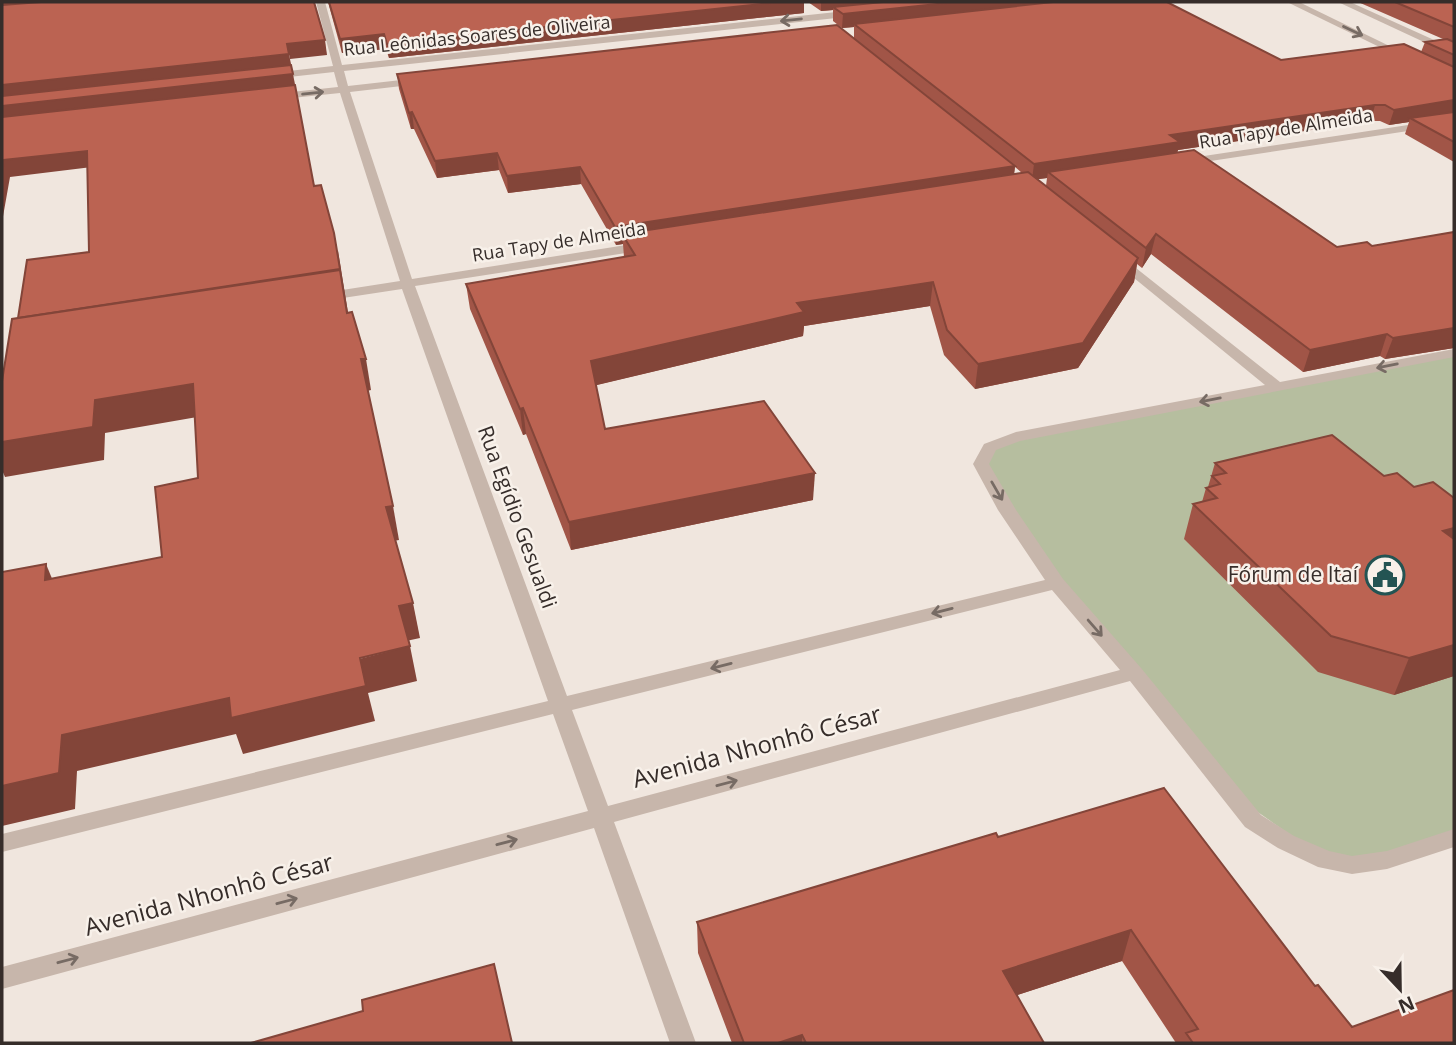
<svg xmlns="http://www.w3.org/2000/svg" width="1456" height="1045" viewBox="0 0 1456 1045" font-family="'Open Sans',sans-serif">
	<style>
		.green { fill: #b6be9f }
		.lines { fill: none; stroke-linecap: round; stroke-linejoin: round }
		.minor { fill: #c7b6ab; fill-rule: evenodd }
		.wall { fill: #a15547; fill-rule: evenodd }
		.shaded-wall { fill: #834539 }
		.building { fill: #bb6352; stroke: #834539; stroke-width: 2 }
		.oneway { stroke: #776b64 }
		.labels { text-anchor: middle; stroke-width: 5; stroke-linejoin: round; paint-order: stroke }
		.far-street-label { font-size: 18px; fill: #362d2a; stroke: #f8f1ea }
		.street-label { font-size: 21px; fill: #362d2a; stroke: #f8f1ea }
		.poi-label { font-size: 21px; fill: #362d2a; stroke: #f8f1ea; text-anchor: end }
		.near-street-label { font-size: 24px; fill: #362d2a; stroke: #f8f1ea }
	</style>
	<rect width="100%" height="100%" fill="#f0e6de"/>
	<polygon class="green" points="1454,353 1454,839 1422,849 1326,860 1232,794 1007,510 981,464 990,447 1016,437"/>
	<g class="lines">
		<g class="minor">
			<path d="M316,2H325L342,65L855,10L860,13L855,16L344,71L348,86L419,78L424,81L419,84L350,92L412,279L645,242L651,246L645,250L415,286L567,696L1045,580L998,510L973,464L984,444L1016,432L1265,385L1112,260V254L1117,253L1280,382L1454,349V357L1020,441L996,450L989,464L1016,510L1063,579L1141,668L1261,815L1294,836L1329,851L1352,856L1387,851L1454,829V847L1387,869L1352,874L1318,867L1278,848L1245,827L1130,681L614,822L696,1043H670L594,828L2,989V967L588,811L553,714L2,852V834L548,701L402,289L323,301L316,297L323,293L400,281L340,93L273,100L268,97L273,94L338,87L334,72L271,79L266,76L271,73L333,66ZM1052,590L1120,670L608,806L572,710Z"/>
			<polygon points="1287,2 1299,2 1410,56 1402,58"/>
			<polygon points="1338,2 1350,2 1454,49 1454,56"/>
			<polygon points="1454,118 1454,124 1184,165 1178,162 1184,159"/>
		</g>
	</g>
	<g class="wall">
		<polygon points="328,2 804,2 804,13 389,58 386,49 342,53"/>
		<path d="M808,2H1167L1281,60L1421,52L1425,42L1443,39L1358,2H1454V162L1405,134L1409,122L1389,125L1380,121H1371L1178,150L1177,152L1337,247L1372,246L1454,232V348L1385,359L1380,356L1303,372L1151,254L1142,268L1137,264L1134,282L1078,368L975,389L944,355L930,306L804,326L803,336L596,385L605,429L813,500L571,550L526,434L523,435L470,309L466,284L624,257L623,244L616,245L581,184L508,193L499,170L437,178L414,129H411L399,89L397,74L854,38V27L842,28L833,21V10L821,11ZM1015,167L1022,173L1014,174ZM1047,178L1046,186L1038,179Z"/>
		<polygon points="1215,463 1454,676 1394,695 1318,672 1184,539 1193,504 1202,502 1206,488 1208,487"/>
		<polygon points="998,837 1315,986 1352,1027 1454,1043 1176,1043 1122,961 1017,995 1044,1043 732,1043 698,953 697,922"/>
	</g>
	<g class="shaded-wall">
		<polygon points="2,2 77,2 2,8"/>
		<polygon points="780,2 804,2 804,13 389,58 387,44"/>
		<polygon points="821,2 911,2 833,7 833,10 821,11"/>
		<polygon points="956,2 1079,2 854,24 854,27 842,28 843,14"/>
		<polygon points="384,34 386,49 342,53 340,39"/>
		<polygon points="325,40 327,55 290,59 287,44"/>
		<polygon points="289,54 292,69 2,101 2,85"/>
		<polygon points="293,74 298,100 2,122 2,106"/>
		<polygon points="1454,100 1454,113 1410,118 1409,122 1389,125 1394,110"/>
		<polygon points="1375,105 1371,121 1178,150 1176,158 1048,172 1047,178 1032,180 1034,164 1170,135"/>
		<polygon points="412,112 414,129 411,129 409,113"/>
		<polygon points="87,151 92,167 10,177 2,222 2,174 4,160"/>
		<polygon points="497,153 499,170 437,178 435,161"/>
		<polygon points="1015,166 1013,183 622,234 623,244 616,245 615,227"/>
		<polygon points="580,167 581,184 508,193 507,176"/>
		<polygon points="1156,234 1151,254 1142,268 1146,248"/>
		<polygon points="338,251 353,343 18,318"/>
		<polygon points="1138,258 1134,282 1078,368 975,389 978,364"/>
		<polygon points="933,282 930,306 804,326 803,336 593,386 591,361 797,303"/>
		<polygon points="1454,328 1454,348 1385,359 1393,338"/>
		<polygon points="1387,334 1380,356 1303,372 1310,350"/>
		<polygon points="361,359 366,359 371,390 367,391"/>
		<polygon points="193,384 203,416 105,433 104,460 5,477 2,470 2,442 95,400"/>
		<polygon points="523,408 526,434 523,435 520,409"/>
		<polygon points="815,473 813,500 571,550 569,522"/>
		<polygon points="393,506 399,540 393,541 386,507"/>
		<polygon points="1454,528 1454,559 1443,531"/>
		<polygon points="46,564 60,598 45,580"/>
		<polygon points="413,603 420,638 406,641 399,606"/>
		<polygon points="1454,645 1454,676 1394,695 1409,658"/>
		<polygon points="410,646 417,681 368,693 375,721 243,754 236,734 77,771 75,809 2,826 2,786 62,735"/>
		<polygon points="1131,930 1122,961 996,1002 1003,971"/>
		<polygon points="802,1035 802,1043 778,1043"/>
	</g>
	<g class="building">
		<polygon points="41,2 314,2 325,40 287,44 289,54 2,85 2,5"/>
		<polygon points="329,2 780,2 387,44 384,34 340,39"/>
		<polygon points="883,2 956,2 843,14 833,7"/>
		<polygon points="1053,2 1167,2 1281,60 1404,44 1454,67 1454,100 1394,110 1385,105 1375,105 1170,135 1180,142 1034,164 854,24"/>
		<polygon points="1395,2 1454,2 1454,27"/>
		<polygon points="837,25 1015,166 615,227 580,167 507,176 497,153 435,161 412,112 409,113 397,74"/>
		<polygon points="1447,39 1454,42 1454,55 1425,42"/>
		<polygon points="291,65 293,74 2,106 2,96"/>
		<polygon points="295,85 314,186 321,185 334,233 340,269 18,318 27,260 89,252 87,151 4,160 2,174 2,117"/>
		<polygon points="1454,112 1454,142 1410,118"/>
		<polygon points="1194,150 1337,247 1367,242 1372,246 1454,232 1454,328 1393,338 1387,334 1310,350 1156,234 1146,248 1048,172"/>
		<polygon points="1028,172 1138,258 1083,343 978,364 947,330 933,282 797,303 804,312 591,361 605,429 764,401 815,473 569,522 523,408 520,409 466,284 635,255 622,234"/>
		<polygon points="340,270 347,313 352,312 366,359 361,359 393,506 386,507 413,603 399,606 410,646 360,658 366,686 231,718 229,698 62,735 59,773 2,786 2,572 46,564 45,580 162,557 155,487 198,478 193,384 95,400 93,427 2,442 2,381 12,319"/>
		<polygon points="1332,435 1384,476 1397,473 1414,487 1433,482 1454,498 1454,528 1443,531 1454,539 1454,645 1409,658 1331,636 1193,504 1217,498 1206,488 1220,484 1212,476 1226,473 1215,463"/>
		<polygon points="1164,788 1315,986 1318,985 1352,1027 1454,990 1454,1043 1193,1043 1186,1033 1198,1029 1131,930 1003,971 1044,1043 806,1043 802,1035 778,1043 744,1043 697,922 996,833 998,837"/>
		<polygon points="494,964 512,1043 251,1043 363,1011 362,1000"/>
	</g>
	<defs><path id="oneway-shaft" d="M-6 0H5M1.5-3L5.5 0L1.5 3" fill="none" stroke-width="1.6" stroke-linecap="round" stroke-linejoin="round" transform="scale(1.75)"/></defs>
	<g class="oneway">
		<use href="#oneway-shaft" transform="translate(791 20) rotate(174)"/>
		<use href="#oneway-shaft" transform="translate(1353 31) rotate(25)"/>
		<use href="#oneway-shaft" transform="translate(313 93) rotate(-6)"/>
		<use href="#oneway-shaft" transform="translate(1387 366) rotate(169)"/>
		<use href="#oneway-shaft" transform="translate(1210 400) rotate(169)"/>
		<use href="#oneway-shaft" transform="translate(997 491) rotate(60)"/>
		<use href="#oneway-shaft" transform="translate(942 611) rotate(166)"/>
		<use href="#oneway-shaft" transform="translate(1095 628) rotate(49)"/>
		<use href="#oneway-shaft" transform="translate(721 666) rotate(166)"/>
		<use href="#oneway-shaft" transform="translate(727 783) rotate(-15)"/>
		<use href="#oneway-shaft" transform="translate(507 842) rotate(-15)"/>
		<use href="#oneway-shaft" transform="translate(287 901) rotate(-15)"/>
		<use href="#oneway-shaft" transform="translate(68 960) rotate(-15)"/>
	</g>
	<defs>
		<symbol id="civic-ring" viewBox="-11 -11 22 22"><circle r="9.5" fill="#f8f1ea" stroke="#235453" stroke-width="1.5"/><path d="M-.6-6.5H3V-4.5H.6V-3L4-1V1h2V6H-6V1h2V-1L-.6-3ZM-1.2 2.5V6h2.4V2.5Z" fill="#235453"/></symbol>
	</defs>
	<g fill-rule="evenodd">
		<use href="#civic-ring" x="1363" y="553" width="44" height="44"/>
	</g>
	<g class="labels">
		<g class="far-street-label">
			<text transform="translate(477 36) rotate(-6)" y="6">Rua Leônidas Soares de Oliveira</text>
			<text transform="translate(1286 129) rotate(-9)" y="6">Rua Tapy de Almeida</text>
			<text transform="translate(559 242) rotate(-9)" y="6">Rua Tapy de Almeida</text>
		</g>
		<g class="street-label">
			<text transform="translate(517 517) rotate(70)" y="7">Rua Egídio Gesualdi</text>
		</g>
		<g class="poi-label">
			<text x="1358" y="582">Fórum de Itaí</text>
		</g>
		<g class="near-street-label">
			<text transform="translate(757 747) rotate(-15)" y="8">Avenida Nhonhô César</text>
			<text transform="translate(209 895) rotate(-15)" y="8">Avenida Nhonhô César</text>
		</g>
	</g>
	<rect width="1456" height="1045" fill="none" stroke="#362d2a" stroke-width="7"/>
	<g transform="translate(1400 989) rotate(158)" stroke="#f8f1ea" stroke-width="5" paint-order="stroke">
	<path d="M0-5L12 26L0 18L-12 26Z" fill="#362d2a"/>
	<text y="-10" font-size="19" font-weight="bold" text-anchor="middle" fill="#362d2a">N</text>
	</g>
</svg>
